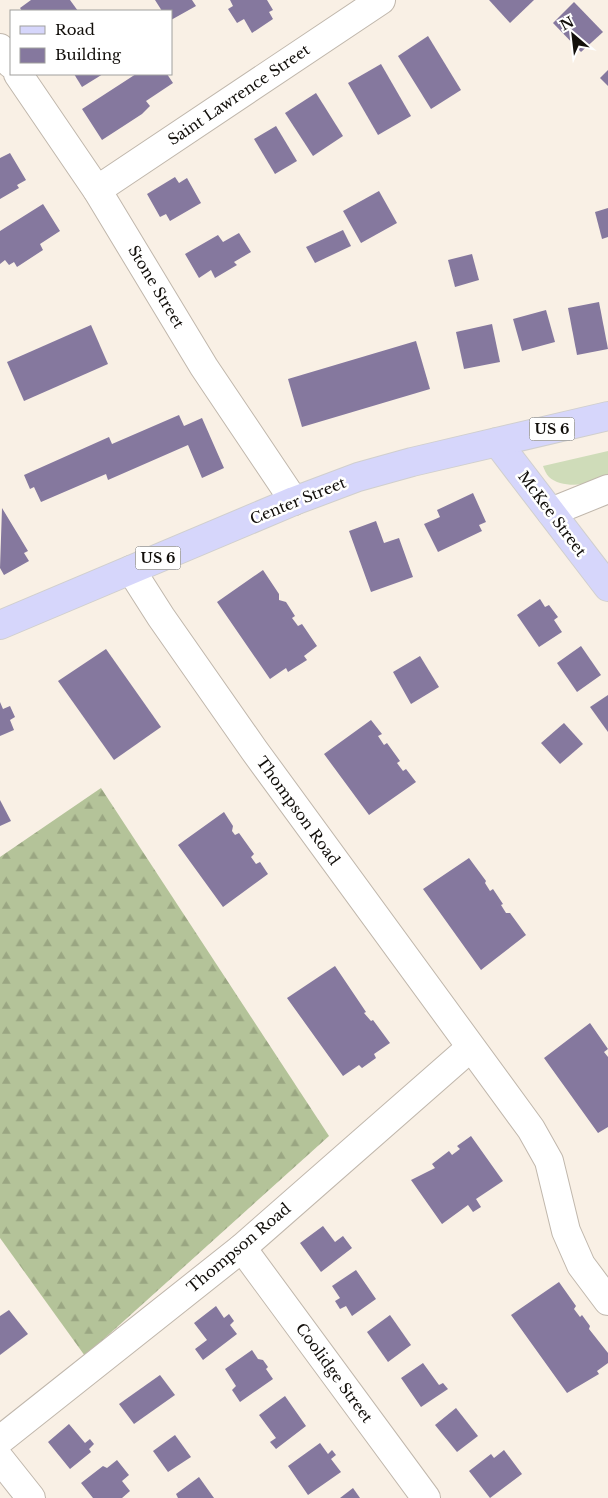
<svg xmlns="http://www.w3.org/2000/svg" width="608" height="1498" viewBox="0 0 608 1498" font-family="'Libre Baskerville',serif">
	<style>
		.forest { fill: url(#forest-firs) }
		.park { fill: #cfdcb9 }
		.building { fill: #85789e }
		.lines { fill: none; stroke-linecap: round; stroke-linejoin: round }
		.minor-casing { stroke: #c0b7ac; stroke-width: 30 }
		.major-casing { stroke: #d0cfce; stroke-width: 30 }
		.minor { stroke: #fff; stroke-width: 28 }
		.major { stroke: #d6d6fb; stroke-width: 28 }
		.labels { text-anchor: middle; stroke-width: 5; stroke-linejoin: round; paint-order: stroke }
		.shield { fill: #fff; stroke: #595754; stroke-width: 1 }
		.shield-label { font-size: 14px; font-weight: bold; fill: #120f0b }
		.street-label { font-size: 15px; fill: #120f0b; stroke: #fff }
	</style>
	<defs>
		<pattern id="forest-firs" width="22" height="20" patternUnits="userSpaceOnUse" patternTransform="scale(1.25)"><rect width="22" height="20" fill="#b4c399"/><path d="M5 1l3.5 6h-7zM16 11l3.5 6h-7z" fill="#9aa682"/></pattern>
	</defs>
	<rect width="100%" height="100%" fill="#f9f0e5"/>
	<polygon class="forest" points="101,788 329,1136 85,1356 0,1238 0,857"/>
	<path class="park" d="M608,451V478C592,484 563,490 549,477C546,474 544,469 543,466Z"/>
	<g class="building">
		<polygon points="31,0 70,0 78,11 22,11 20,8"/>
		<polygon points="155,0 192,0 196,6 171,20 171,11 162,11"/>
		<polygon points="230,0 267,0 273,10 269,12 273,19 252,33 244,19 237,23 228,9 233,6"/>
		<polygon points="489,0 534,0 510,23"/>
		<polygon points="574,2 603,32 581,52 553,23"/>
		<polygon points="428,36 461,90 431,109 398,56"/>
		<polygon points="381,64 411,116 378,135 348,83"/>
		<polygon points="608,70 608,86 600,78"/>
		<polygon points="74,74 103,74 82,87"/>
		<polygon points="136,74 167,74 173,83 146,101 150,106 142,114 102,140 82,109"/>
		<polygon points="316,93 343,136 313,156 285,113"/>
		<polygon points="276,126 297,161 275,174 254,139"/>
		<polygon points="10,153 26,180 17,185 19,188 0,199 0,158"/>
		<polygon points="175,177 179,183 187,178 201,203 170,221 166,214 160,217 147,194"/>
		<polygon points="379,191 397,223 361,243 343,211"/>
		<polygon points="43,204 60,231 40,244 43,250 17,267 14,262 9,265 5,260 0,264 0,231"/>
		<polygon points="608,208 608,237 602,239 595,212"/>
		<polygon points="343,230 351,246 315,263 306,247"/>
		<polygon points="239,233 251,252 234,262 237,265 215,278 211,270 199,278 185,254 218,235 223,242"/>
		<polygon points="472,254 479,280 455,287 448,260"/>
		<polygon points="599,302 608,349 577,355 568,308"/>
		<polygon points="546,310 555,342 522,351 513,319"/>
		<polygon points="492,324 500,362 464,369 456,332"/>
		<polygon points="91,325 108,364 24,401 7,362"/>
		<polygon points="416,341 430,389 302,427 288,379"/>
		<polygon points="179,415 184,426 202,418 224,468 202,478 188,445 108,480 106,474 41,502 34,487 30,489 24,475 109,437 112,444"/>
		<polygon points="473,493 486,522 479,525 482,531 438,552 424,524 440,517 437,510"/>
		<polygon points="2,508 28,551 24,553 29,561 4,575 0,568"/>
		<polygon points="376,521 384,543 399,538 413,577 371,592 349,531"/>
		<polygon points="263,570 279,594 279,600 286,602 295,616 292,618 298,626 302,624 317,646 304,656 307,660 288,672 286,668 270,679 217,602"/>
		<polygon points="540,599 545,607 549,605 558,617 554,620 562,632 539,647 517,615"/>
		<polygon points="581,646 601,675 577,692 557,663"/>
		<polygon points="106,649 161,727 114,760 58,681"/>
		<polygon points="420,656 439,687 411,704 393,672"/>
		<polygon points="608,695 608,732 590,707"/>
		<polygon points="0,702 3,709 10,706 15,717 10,720 14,730 0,736"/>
		<polygon points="371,720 382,734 378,736 384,745 387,743 400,761 397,763 403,771 406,769 416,782 369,815 324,754"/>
		<polygon points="564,723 583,744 560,764 541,743"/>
		<polygon points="0,800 11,821 0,826"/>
		<polygon points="224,812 233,826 232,831 235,835 239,833 254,854 251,857 256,864 260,862 268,874 223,907 178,845"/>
		<polygon points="469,858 486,881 485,883 490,891 493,889 503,904 501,905 506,913 510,913 526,935 481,970 423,889"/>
		<polygon points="335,966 366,1012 364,1013 371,1021 373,1020 390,1043 374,1054 376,1058 362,1068 359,1065 343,1076 287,998"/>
		<polygon points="590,1023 608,1049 604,1052 608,1057 608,1127 598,1133 544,1058"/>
		<polygon points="471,1136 503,1181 476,1199 481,1207 473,1212 468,1205 442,1224 411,1180 435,1168 432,1164 449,1151 452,1155 460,1149 457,1146"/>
		<polygon points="323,1226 335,1242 343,1236 352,1248 321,1272 300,1243"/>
		<polygon points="356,1270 376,1299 352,1316 346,1306 340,1309 335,1301 340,1298 332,1286"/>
		<polygon points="559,1282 576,1306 574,1309 580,1317 582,1315 590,1326 589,1329 608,1353 608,1363 597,1371 599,1374 567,1393 511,1315"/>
		<polygon points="216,1306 224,1318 229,1314 234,1321 230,1325 237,1334 203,1360 195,1349 207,1340 194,1323"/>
		<polygon points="9,1310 28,1334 0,1355 0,1316"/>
		<polygon points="390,1315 411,1345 388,1362 367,1332"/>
		<polygon points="252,1350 258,1359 263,1360 268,1367 266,1369 273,1379 240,1402 232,1390 236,1386 225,1369"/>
		<polygon points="423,1363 439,1385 443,1383 448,1389 421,1407 401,1378"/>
		<polygon points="160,1375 175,1395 134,1424 119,1404"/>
		<polygon points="285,1396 306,1426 276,1449 270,1442 276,1438 259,1415"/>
		<polygon points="456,1408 478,1436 457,1452 435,1425"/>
		<polygon points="69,1424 85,1443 90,1439 94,1444 89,1449 91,1452 70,1469 48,1442"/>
		<polygon points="175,1435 191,1457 168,1472 153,1451"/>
		<polygon points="320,1443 328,1454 332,1450 336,1455 331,1459 341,1472 308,1495 288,1466"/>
		<polygon points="504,1450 522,1474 490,1498 469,1471 491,1454 494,1458"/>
		<polygon points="117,1460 129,1475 122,1481 130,1491 122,1498 93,1498 81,1483 103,1466 107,1468"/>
		<polygon points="199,1477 214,1498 178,1498 176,1494"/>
		<polygon points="353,1488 360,1498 340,1498"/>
	</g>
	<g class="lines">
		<defs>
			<g id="minor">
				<polyline points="0,48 11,64"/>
				<polyline points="18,74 97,190 204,367 294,501"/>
				<polyline points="97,190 381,0"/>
				<polyline points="551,512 608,489"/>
				<polyline points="131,570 161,617 254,750 531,1129 549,1161 566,1231 581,1265 608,1301"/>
				<polyline points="242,1248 426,1498"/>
				<polyline points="0,1440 242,1248 470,1048"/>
				<polyline points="0,1459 31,1498"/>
			</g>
			<g id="major">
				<polyline points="497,442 608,587"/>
				<polyline points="0,625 294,501 358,477 412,462 608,416"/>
			</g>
		</defs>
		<use href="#minor" class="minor-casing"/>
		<use href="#major" class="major-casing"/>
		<use href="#minor" class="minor"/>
		<use href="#major" class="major"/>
	</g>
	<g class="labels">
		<g class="shield">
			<rect x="529.5" y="417.5" width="45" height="23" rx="4"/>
			<rect x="135.5" y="546.5" width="45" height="23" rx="4"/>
		</g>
		<g class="shield-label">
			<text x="552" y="434">US 6</text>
			<text x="158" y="563">US 6</text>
		</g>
		<g class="street-label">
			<text transform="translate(239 95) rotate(-34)" y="5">Saint Lawrence Street</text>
			<text transform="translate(156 287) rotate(59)" y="5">Stone Street</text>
			<text transform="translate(298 501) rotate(-22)" y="5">Center Street</text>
			<text transform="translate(552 514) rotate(53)" y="5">McKee Street</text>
			<text transform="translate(298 811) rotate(54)" y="5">Thompson Road</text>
			<text transform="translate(239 1248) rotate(-40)" y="5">Thompson Road</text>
			<text transform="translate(334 1373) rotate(54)" y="5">Coolidge Street</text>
		</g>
	</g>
	<rect x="10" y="10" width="162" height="65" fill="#ffffff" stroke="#a09f9d"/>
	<rect x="20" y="26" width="25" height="8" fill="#d6d6fb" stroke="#a09f9d"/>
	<text x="55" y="35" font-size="15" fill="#120f0b">Road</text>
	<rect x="20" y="48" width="25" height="15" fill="#85789e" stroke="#a09f9d"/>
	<text x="55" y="60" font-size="15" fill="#120f0b">Building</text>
	<g transform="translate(573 35) rotate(332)" stroke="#ffffff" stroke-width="4" paint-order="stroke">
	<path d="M0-4L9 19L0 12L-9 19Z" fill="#120f0b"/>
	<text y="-8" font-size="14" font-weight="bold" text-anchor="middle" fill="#120f0b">N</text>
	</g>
</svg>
